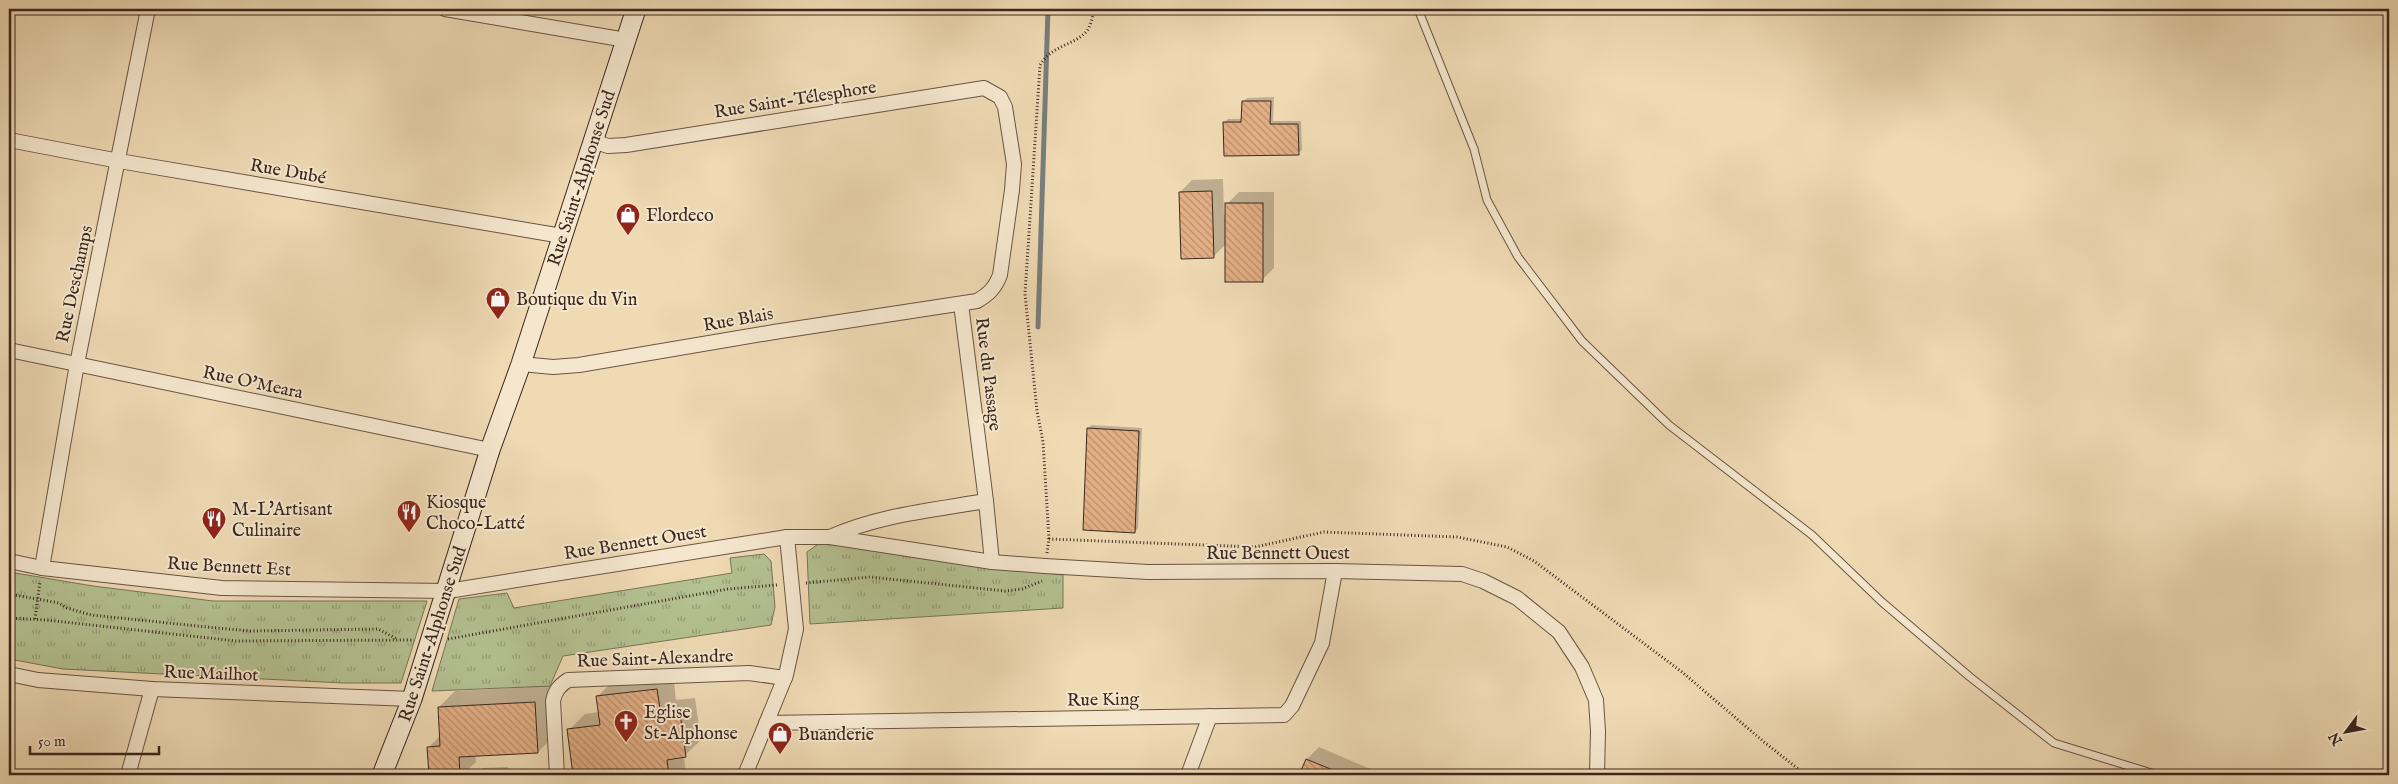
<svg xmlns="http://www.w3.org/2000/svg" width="2398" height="784" viewBox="0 0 2398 784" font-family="'IM FELL English',serif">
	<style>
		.park { fill: url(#park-tufts); stroke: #787458 }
		.shadow { fill: #0003 }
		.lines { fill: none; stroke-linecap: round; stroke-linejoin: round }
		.stream { stroke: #777e7b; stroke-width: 5 }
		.building { fill: url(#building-back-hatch); stroke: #3c271f }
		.service-casing { stroke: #695444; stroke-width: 9 }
		.minor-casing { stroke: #695444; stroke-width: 16 }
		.secondary-casing { stroke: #3c271f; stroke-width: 21 }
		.path { stroke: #3c271f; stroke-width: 3; stroke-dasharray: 1 2.5; stroke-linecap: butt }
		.service { stroke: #f5e7ce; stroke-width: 7 }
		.minor { stroke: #f5e7ce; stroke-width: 14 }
		.secondary { stroke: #f5e7ce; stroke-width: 19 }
		.labels { text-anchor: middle; stroke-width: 4; stroke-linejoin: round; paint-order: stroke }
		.street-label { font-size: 18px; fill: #3c271f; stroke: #f5e7ce }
		.poi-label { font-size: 18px; fill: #3c271f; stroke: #f5e7ce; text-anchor: start }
	</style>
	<defs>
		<pattern id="park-tufts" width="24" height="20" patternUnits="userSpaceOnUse" patternTransform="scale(1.25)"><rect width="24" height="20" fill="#b4c191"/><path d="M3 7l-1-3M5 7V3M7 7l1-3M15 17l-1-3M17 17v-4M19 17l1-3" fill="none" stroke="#949d76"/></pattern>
		<pattern id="building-back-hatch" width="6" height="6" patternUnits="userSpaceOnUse" patternTransform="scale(1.25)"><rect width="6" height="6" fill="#e3af85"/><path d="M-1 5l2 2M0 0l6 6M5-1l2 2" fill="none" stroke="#b98e6c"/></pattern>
	</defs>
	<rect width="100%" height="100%" fill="#efdab4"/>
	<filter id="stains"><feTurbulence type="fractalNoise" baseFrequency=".004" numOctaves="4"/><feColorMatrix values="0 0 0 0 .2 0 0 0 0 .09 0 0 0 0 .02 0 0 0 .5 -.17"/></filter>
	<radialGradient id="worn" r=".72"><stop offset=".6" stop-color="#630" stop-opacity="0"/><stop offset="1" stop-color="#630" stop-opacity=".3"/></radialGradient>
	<g class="park">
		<polygon points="821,542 941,561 1063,575 1063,608 810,624 807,552"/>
		<polygon points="764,554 771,561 775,607 771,625 563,656 550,686 432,691 459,599 507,593 514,608 732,573 730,558"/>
		<polygon points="9,572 93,586 213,601 427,601 401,683 343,683 63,669 9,659"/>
	</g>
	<g class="shadow">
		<polygon points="1274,97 1273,121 1301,121 1302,150 1298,153 1224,123 1228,119 1242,119 1244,101 1247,98"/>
		<polygon points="1223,179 1224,215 1227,215 1227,204 1239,192 1274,192 1274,268 1262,280 1227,243 1213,257 1180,192 1192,180"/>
		<polygon points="1092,425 1142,428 1138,528 1135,532 1088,428"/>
		<polygon points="673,673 676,700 695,698 701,740 684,756 686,775 594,775 569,730 585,714 599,712 597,697 613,681"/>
		<polygon points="551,686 554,736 538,752 475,755 476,762 462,775 430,775 428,748 441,735 439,707 455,691"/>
		<polygon points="1319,747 1382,774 1381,775 1300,775 1307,759"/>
		<polygon points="508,767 509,775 476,775 483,768"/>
		<polygon points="1140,772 1166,773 1166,775 1137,775"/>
	</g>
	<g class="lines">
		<polyline class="stream" points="1038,327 1048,9"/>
	</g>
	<g class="building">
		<polygon points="1242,101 1271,101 1270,124 1298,124 1299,155 1224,156 1223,122 1241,122"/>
		<polygon points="1212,191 1214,258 1181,259 1179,192"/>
		<rect x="1225" y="203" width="38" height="79"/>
		<polygon points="1087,428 1139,431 1135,533 1083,530"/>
		<polygon points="657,689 661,715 680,713 686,757 667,760 669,775 573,775 567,729 600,725 596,696"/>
		<polygon points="535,702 538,753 459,757 460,775 429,775 427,747 440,746 438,707"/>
		<polygon points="1306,759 1345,775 1299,775"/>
	</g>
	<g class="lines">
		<defs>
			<polyline id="service" points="1418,9 1474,149 1487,200 1518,257 1582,341 1669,425 1812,535 1882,602 1970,677 2054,743 2158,775"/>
			<g id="minor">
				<polyline points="445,9 626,40"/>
				<polyline points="9,140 119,161 562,236"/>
				<polyline points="961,304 986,501 992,562"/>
				<polyline points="9,350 490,450"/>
				<path d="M521,364L553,367L579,365L774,332L977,301C989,294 995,288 1000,275L1012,190L1014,164L1005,107L1000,97L984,88L626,145L608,146L593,141"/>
				<path d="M830,537C879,515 933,510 986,501"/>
				<polyline points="9,561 42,568 222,588 448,591 787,537 830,537 992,562 1045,566 1148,572 1335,571 1462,574 1483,581 1517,598 1559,632 1582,667 1596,700 1598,731 1597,775"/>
				<polyline points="42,568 77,364 148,9"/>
				<polyline points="9,674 38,680 152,689 412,699"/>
				<polyline points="766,723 1284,715 1292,706 1322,643 1335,571"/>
				<polyline points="128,775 152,689"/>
				<path d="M557,775L553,701C555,691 559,686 568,680L749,673L785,678"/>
				<polyline points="745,775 786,675 796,629 787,537"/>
				<polyline points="1188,775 1210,716"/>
			</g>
			<polyline id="secondary" points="382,775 412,699 490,450 521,364 636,9"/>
		</defs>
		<use href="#service" class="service-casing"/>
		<use href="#minor" class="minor-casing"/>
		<use href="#secondary" class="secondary-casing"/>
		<g class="path">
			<path d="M1049,539L1043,442L1037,411L1025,294L1040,65C1052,45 1073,46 1087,31C1091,25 1093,15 1095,9"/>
			<polyline points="1047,553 1049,539 1255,547 1324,532 1457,537 1507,547 1534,561 1682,672 1764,742 1806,775"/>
			<polyline points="806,583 870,577 1005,591 1022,589 1042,581"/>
			<polyline points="9,594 59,603 67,608 91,615 207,627 250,631 378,629 397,639"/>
			<polyline points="9,618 46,620 236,641 414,640"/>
			<polyline points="35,619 40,582"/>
			<polyline points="448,639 728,589 777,585"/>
		</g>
		<use href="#service" class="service"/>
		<use href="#minor" class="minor"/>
		<use href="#secondary" class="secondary"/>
	</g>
	<defs>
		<symbol id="shop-pin" viewBox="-11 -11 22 30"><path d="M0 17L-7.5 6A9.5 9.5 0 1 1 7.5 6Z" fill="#8f2418" stroke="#f5e7ce"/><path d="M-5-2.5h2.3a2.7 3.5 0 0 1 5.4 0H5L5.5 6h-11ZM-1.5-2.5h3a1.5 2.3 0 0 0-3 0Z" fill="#fff"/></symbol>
		<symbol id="restaurant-pin" viewBox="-11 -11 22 30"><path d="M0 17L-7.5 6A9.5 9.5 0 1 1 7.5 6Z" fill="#8f2418" stroke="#f5e7ce"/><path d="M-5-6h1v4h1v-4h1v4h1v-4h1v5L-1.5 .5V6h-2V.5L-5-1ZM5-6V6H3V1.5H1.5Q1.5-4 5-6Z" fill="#fff"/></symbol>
		<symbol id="church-pin" viewBox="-11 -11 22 30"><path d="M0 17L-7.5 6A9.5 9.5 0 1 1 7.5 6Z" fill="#8f2418" stroke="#f5e7ce"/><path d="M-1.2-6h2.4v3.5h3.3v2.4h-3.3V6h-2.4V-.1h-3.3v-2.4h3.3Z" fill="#fff"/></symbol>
	</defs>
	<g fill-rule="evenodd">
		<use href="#shop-pin" x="614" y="201" width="28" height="38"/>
		<use href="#shop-pin" x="484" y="285" width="28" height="38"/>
		<use href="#restaurant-pin" x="395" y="498" width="28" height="38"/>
		<use href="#restaurant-pin" x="200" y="505" width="28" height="38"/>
		<use href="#church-pin" x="612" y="708" width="28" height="38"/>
		<use href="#shop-pin" x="766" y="720" width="28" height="38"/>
	</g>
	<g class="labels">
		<g class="street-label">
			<text transform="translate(795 99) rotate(-9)" y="6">Rue Saint-Télesphore</text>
			<text transform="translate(288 171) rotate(10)" y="6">Rue Dubé</text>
			<text transform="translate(581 178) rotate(-72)" y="6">Rue Saint-Alphonse Sud</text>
			<text transform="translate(74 284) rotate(-78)" y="6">Rue Deschamps</text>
			<text transform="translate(738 319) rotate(-10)" y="6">Rue Blais</text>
			<text transform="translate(989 374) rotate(83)" y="6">Rue du Passage</text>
			<text transform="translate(253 382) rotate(12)" y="6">Rue O'Meara</text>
			<text transform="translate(635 542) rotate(-9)" y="6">Rue Bennett Ouest</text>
			<text x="1278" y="559">Rue Bennett Ouest</text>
			<text transform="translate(229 566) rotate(3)" y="6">Rue Bennett Est</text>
			<text transform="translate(432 634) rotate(-72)" y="6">Rue Saint-Alphonse Sud</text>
			<text transform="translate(655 658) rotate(-2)" y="6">Rue Saint-Alexandre</text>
			<text transform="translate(211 673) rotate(2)" y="6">Rue Mailhot</text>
			<text transform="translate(1103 699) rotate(-1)" y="6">Rue King</text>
		</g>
		<g class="poi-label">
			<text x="646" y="221">Flordeco</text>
			<text x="516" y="305">Boutique du Vin</text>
			<text x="426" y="508">Kiosque<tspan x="426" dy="21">Choco-Latté</tspan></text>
			<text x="232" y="515">M-L'Artisant<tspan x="232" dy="21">Culinaire</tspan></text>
			<text x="644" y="718">Eglise<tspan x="644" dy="21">St-Alphonse</tspan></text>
			<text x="798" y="740">Buanderie</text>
		</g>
	</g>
	<rect width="2398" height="784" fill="none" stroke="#efdab4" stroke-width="30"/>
	<rect x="10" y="10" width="2378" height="764" fill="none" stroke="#3c271f" stroke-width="2.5"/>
	<rect x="15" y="15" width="2368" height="754" fill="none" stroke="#3c271f"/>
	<g transform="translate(2346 732) rotate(238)" stroke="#f5e7ce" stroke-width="4" paint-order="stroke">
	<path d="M0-4L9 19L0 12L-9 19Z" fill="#3c271f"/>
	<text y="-8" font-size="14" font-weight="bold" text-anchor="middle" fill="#3c271f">N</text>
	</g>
	<path d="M30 746v8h129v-8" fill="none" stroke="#3c271f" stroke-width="2.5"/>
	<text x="38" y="746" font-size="15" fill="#3c271f" stroke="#f5e7ce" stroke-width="4" paint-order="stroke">50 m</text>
	<rect width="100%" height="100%" filter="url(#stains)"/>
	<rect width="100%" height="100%" fill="url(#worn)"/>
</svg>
